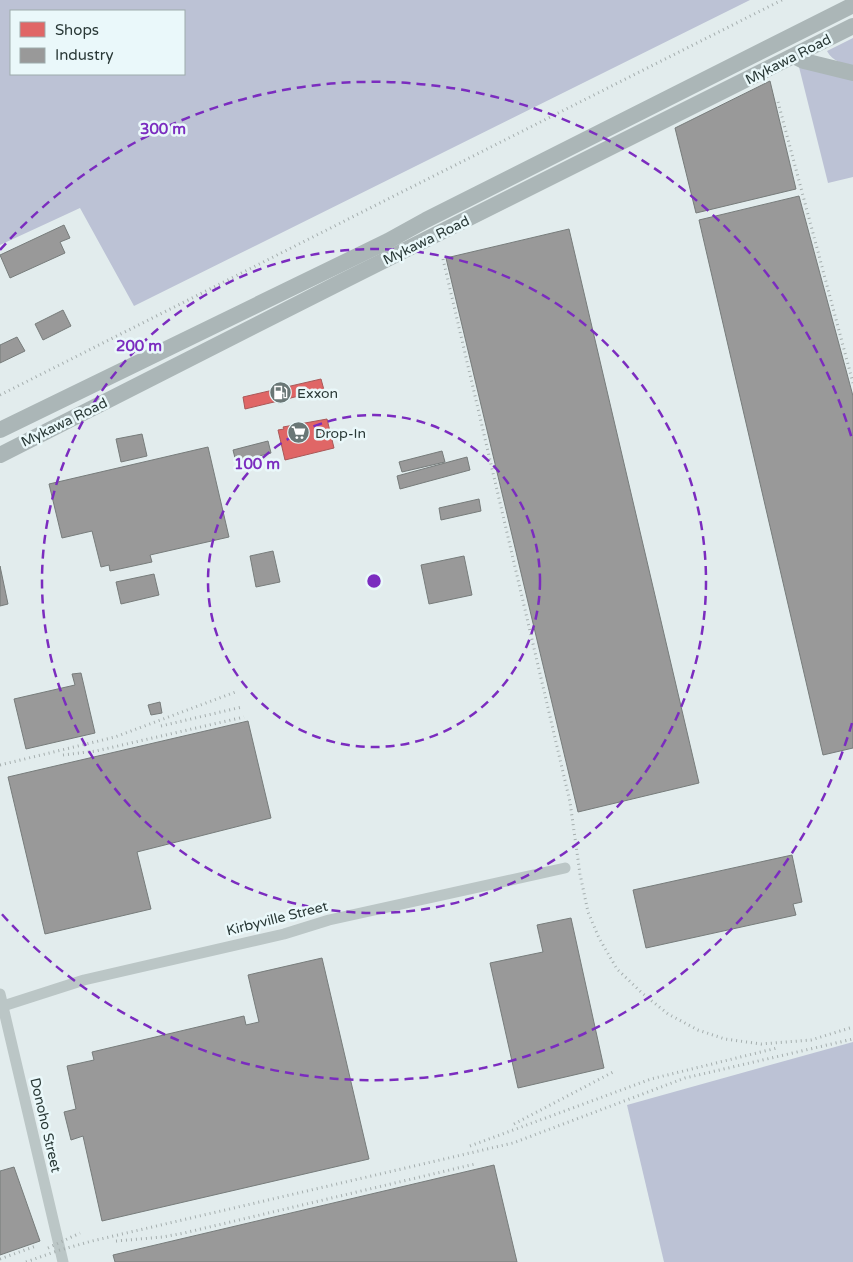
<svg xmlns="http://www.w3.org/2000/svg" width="853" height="1262" viewBox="0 0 853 1262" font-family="'Varela Round',sans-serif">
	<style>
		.green { fill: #bcc2d5; fill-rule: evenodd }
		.shops { fill: #e06666; stroke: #a95858 }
		.industry { fill: #999; stroke: #777c7b }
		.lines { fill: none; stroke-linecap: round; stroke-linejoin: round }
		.street { stroke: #bbc6c6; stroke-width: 11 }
		.secondary { stroke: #abb6b7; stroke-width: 16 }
		.rail { stroke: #a5aeae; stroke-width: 3; stroke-dasharray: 1 4; stroke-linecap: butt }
		.ring { fill: none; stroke: #7b2cbf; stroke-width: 2.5; stroke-dasharray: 9 6 }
		.labels { text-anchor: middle; stroke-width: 5; stroke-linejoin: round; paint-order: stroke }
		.street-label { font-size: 14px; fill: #293836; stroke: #eaf8fa }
		.poi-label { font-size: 14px; fill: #293836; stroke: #eaf8fa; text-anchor: start }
		.centre { fill: #7b2cbf; stroke: #eaf8fa; stroke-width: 2.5 }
		.ring-label { font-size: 15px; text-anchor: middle; font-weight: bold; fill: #7b2cbf; stroke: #eaf8fa; stroke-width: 5; stroke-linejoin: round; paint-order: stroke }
	</style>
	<rect width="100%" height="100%" fill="#e2eced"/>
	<g class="green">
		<path d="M0,0H750L134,306L80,208L0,245ZM11,11H184V74H11Z"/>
		<path d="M853,38V66C842,63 833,62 827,51Z"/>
		<polygon points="801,65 853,79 853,177 828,183 799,67"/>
		<polygon points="853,1042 853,1262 664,1262 627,1105"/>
	</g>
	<g class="shops">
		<polygon points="321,379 324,390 245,409 243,397"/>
		<polygon points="327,419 334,448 285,460 278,430 284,429 283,427"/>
	</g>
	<g class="industry">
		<polygon points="770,81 796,189 696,213 675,128"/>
		<polygon points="799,196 853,396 853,748 823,755 699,220"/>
		<polygon points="64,225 70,238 60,242 65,253 10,278 0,255"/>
		<polygon points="569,229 699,783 578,812 446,258"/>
		<polygon points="63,310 71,326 43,340 35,324"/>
		<polygon points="17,337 25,351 0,363 0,345"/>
		<polygon points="142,434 147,456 121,462 116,439"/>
		<polygon points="268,441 271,453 236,462 233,450"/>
		<polygon points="208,447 229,537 150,555 152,562 110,571 109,565 101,567 92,531 62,538 49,484"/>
		<polygon points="442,451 445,462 402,472 399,462"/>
		<polygon points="467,457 470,470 400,489 397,476"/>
		<polygon points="479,499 481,511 441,520 439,508"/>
		<polygon points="273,551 280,582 256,587 250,556"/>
		<polygon points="464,556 472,595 429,604 421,565"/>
		<polygon points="0,566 8,604 0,606"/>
		<polygon points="154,574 159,595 121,604 116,582"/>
		<polygon points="81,673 95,733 26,749 14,699 75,685 72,674"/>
		<polygon points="160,702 162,713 151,715 148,705"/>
		<polygon points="248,721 271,818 137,852 151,909 45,934 8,777"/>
		<polygon points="792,855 802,902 793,904 796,915 646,948 633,890"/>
		<polygon points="571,918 604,1068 518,1088 490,963 543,952 537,925"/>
		<polygon points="322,958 369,1159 102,1221 83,1136 71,1140 64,1112 76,1109 67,1066 94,1060 92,1052 244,1016 246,1025 259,1022 248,975"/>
		<polygon points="494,1165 517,1262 115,1262 113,1255"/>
		<polygon points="14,1167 40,1241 0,1255 0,1171"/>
	</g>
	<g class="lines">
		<g class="street">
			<polyline points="0,994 63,1262"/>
			<polyline points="0,1007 84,980 284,934 329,920 565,868"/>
		</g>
		<g class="secondary">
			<polyline points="794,56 804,61 853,73"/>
			<polyline points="0,430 388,241 426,220 853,5"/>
			<polyline points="0,455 343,281 853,26"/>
		</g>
		<g class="rail">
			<polyline points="778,102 853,383"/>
			<polyline points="443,259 570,802 580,874 588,912 599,938 617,969 642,993 668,1014 698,1030 725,1039 761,1044 811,1040 853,1027"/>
			<polyline points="0,395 782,0"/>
			<polyline points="161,726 242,707"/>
			<polyline points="63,755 96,751 244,717"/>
			<polyline points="0,765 115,737 238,691"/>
			<polyline points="514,1124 615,1071"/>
			<polyline points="470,1146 651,1079 777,1048"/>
			<polyline points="116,1241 163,1237 184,1233 475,1164"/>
			<polyline points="48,1248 80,1233"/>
			<polyline points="0,1259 36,1246"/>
			<polyline points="26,1262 60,1250 92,1241 513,1143 685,1078 853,1039"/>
		</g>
	</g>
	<g class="ring">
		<circle cx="374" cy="581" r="166"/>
		<circle cx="374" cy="581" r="332"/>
		<path d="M852 723A499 499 0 0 1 0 912M0 250A499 499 0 0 1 852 439"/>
	</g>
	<defs>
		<symbol id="fuel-disc" viewBox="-11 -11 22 22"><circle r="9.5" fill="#6a7776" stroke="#eaf8fa"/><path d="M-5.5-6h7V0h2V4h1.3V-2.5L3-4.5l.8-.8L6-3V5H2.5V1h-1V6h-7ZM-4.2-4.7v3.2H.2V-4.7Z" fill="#fff"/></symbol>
		<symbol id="supermarket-disc" viewBox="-11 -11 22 22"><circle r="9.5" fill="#6a7776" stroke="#eaf8fa"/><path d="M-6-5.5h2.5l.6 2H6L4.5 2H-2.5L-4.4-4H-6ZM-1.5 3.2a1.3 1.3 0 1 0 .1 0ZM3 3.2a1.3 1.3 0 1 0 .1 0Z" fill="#fff"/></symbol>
	</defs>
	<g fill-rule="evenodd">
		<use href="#fuel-disc" x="268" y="380" width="25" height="25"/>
		<use href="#supermarket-disc" x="286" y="420" width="25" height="25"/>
	</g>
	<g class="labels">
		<g class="street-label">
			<text transform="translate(788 59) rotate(-27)" y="5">Mykawa Road</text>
			<text transform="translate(426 240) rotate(-26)" y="5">Mykawa Road</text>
			<text transform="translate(64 422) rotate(-26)" y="5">Mykawa Road</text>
			<text transform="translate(277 918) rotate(-14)" y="5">Kirbyville Street</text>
			<text transform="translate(46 1125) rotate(77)" y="5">Donoho Street</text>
		</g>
		<g class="poi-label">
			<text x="297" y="398">Exxon</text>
			<text x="315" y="438">Drop-In</text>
		</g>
	</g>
	<circle cx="374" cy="581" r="8" class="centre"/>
	<g class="ring-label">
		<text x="163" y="134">300 m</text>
		<text x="139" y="351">200 m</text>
		<text x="257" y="469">100 m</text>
	</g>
	<rect x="10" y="10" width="175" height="65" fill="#eaf8fa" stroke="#9dabac"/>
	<rect x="20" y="22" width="25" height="15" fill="#e06666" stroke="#9dabac"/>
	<text x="55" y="35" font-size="15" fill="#293836">Shops</text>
	<rect x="20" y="48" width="25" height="15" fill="#999999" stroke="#9dabac"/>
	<text x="55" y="60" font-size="15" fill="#293836">Industry</text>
</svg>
